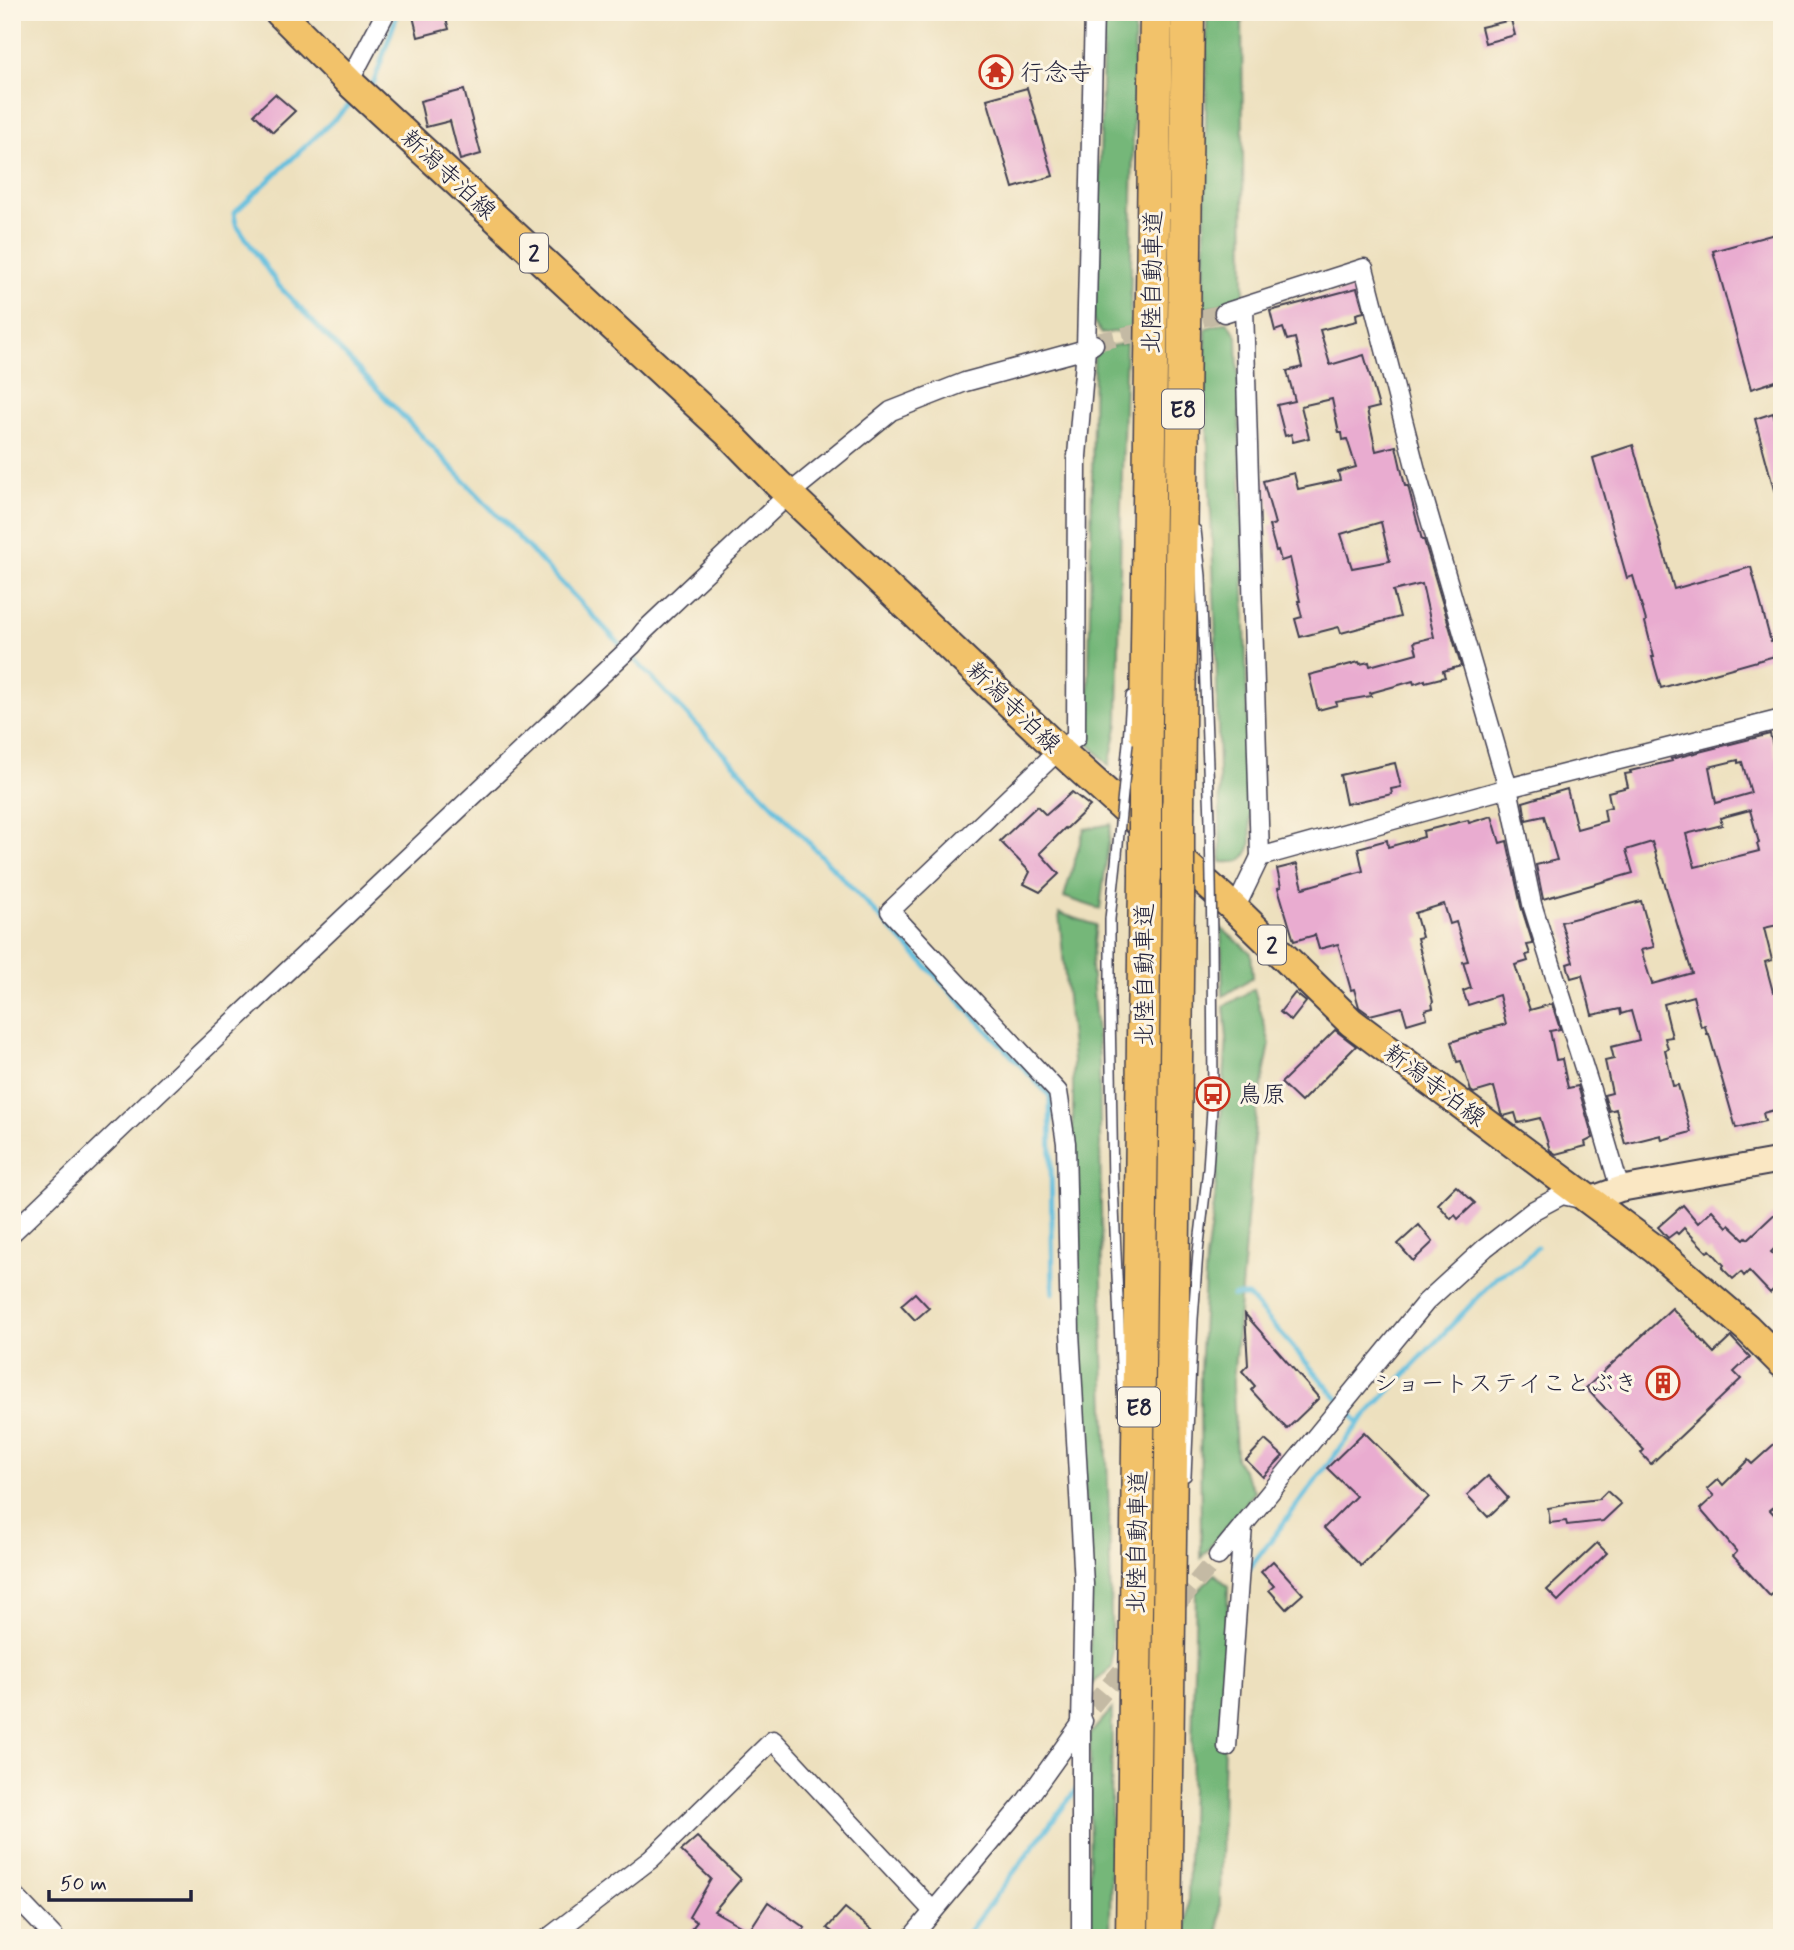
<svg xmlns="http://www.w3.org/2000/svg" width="1794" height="1950" viewBox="0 0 1794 1950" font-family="Mynerve,'Klee One',sans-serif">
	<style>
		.forest { fill: #75b779; stroke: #4c6c5a; stroke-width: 2 }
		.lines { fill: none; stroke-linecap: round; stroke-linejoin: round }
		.stream { stroke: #60bede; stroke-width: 5 }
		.building { fill: #e9acd0; fill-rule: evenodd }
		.street-tunnel { stroke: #c4baa4; stroke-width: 18; stroke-dasharray: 18 9; stroke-linecap: butt }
		.lane-casing { stroke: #403e4f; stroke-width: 12 }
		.street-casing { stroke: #403e4f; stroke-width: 21 }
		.secondary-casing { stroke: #403e4f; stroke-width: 28 }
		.primary-casing { stroke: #403e4f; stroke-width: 32 }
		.highway-casing { stroke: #403e4f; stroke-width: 35 }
		.lane { stroke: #fff; stroke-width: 9 }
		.street { stroke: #fff; stroke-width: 18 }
		.secondary { stroke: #fae7c3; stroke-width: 24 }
		.primary { stroke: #f2c26a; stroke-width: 28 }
		.highway { stroke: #f2c26a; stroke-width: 32 }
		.lane-bridge-casing { stroke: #403e4f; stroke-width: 12; stroke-linecap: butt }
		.highway-bridge-casing { stroke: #403e4f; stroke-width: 35; stroke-linecap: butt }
		.lane-bridge { stroke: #fff; stroke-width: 9 }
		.highway-bridge { stroke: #f2c26a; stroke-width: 32 }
		.labels { text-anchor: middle; stroke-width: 6; stroke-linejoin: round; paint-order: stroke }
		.shield { fill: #fcf5e5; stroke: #63616e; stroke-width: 2 }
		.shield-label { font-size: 23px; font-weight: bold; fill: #22223b }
		.poi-label { font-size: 24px; fill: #22223b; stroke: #fcf5e5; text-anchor: start }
		.street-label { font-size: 24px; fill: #22223b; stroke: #fcf5e5 }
	</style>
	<rect width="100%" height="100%" fill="#fcf5e5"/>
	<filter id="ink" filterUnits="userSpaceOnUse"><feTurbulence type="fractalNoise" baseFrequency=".0143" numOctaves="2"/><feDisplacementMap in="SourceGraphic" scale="14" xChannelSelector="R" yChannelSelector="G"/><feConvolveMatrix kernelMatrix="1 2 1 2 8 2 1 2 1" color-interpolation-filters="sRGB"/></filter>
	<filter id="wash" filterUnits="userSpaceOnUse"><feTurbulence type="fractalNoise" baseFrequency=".00686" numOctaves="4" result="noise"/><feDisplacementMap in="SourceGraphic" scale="28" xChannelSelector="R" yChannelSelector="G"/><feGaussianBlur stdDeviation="1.57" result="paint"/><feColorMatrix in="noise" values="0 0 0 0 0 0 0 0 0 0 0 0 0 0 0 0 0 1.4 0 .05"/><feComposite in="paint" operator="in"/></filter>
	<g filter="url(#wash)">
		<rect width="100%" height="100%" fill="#ede0be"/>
		<g class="forest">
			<polygon points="1104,12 1135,12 1130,329 1102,334 1093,321 1099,199"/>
			<polygon points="1207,12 1242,12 1244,295 1238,301 1204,309"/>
			<path d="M1227,322L1237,335L1251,845C1244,863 1239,863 1221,862L1216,641L1205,367L1206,328Z"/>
			<polygon points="1126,343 1121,505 1118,723 1109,766 1088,742 1094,356 1102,348"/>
			<polygon points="1111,824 1100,909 1064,897 1084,829"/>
			<polygon points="1059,913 1096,925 1091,968 1099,1057 1103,1356 1109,1511 1112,1667 1091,1685 1089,1594 1078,1341 1073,1166 1073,1061"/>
			<polygon points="1221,928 1251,953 1253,977 1223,996"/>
			<polygon points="1254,989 1270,1044 1256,1115 1233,1382 1236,1458 1255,1492 1201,1558 1200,1371 1206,1258 1215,1198 1227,1038 1224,1006"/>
			<polygon points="1215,1574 1228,1586 1219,1938 1187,1938 1196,1593"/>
			<polygon points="1112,1709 1110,1938 1089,1938 1090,1734"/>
		</g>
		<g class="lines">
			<g class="stream">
				<polyline points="368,87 374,82 398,12"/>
				<polyline points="356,99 234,213 236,224 278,285 1050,1096 1053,1293"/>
				<polyline points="1233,1296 1248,1296 1359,1423"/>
				<polyline points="1249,1569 1359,1423 1498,1276 1521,1264 1537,1247"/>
				<polyline points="964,1938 1076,1790"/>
			</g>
		</g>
		<g id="blocks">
			<g class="building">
				<polygon points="412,12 444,12 449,29 418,37"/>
				<polygon points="1511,20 1515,35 1485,43 1481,27"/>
				<polygon points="1027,88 1053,176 1013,188 987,99"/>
				<polygon points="464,90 481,154 460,160 450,121 426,127 420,101"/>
				<polygon points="275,94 295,111 273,132 254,114"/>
				<polygon points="1782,232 1782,379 1751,389 1713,251"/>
				<path d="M1357,288L1364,312L1356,314L1357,321L1320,330L1329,361L1330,365L1364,355L1379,407L1367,410L1376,451L1396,446L1405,486H1408L1422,540H1424L1461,666L1443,671L1445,677L1425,682V680L1414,684L1413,681L1399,685L1370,693L1371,696L1336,702L1337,705L1318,710L1309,675L1359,662L1360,664L1369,662L1370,666L1417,653L1414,642L1434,637L1422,584L1393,591L1400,617L1341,633L1339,627L1300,637L1295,619L1302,617L1298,601H1300L1290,558L1281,561L1278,550L1276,551L1269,526L1275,524L1263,481L1294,473L1298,489L1340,480L1338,472L1356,467L1347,439L1343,440L1342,433H1339L1332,399L1301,406L1309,438L1293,442L1291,434L1285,436L1277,405L1295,401L1287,371L1302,367L1295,338L1287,340L1283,328L1275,331L1270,311ZM1381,522L1390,561L1352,568L1341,534Z"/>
				<polygon points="1773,413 1777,427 1782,426 1782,501 1777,501 1755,419"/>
				<polygon points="1633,445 1674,589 1751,567 1771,642 1782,639 1782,654 1661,688 1652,657 1654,657 1645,622 1646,621 1633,576 1627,578 1593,458"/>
				<path d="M1770,734L1776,758L1782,756V924L1764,928L1772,960L1765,962L1773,992L1782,989V1108L1763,1113L1765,1121L1736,1128L1709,1034H1707L1705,1026L1701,1027L1693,996L1664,1004L1672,1037L1665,1038L1668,1049L1665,1050L1673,1086L1678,1085L1691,1132L1662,1140L1661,1135L1625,1144L1616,1109L1609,1111L1604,1095L1612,1093L1605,1061L1614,1059L1611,1047L1639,1040L1631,1011L1621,1014L1620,1009L1592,1015L1582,975L1571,978L1567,964L1573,962L1561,922L1641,901L1654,947L1641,950L1652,984L1692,973L1652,842L1626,850L1633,873L1543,899L1536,865L1557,860L1544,816L1526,820L1523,802L1567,789L1577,829L1606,821L1604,809L1611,807L1608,792L1628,787L1625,774L1631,773L1630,771L1672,761L1671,759ZM1738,760V763L1742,762L1751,793L1716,803L1709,767ZM1750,810L1759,843L1757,844L1759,851L1695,867L1686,834L1722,825L1720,818Z"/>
				<polygon points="1395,763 1401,787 1391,789 1392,794 1346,804 1340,775"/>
				<polygon points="1072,792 1090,806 1066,829 1065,828 1040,853 1059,874 1040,892 1024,884 1030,872 1000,841 1037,806 1046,815"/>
				<polygon points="1492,816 1500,843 1507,841 1521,906 1533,944 1527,945 1530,954 1526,955 1528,961 1515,965 1530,1010 1552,1004 1560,1029 1550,1031 1556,1060 1562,1059 1568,1088 1578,1086 1593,1138 1585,1142 1586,1146 1556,1154 1550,1150 1540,1118 1518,1123 1515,1113 1504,1116 1501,1113 1494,1087 1474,1093 1471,1091 1461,1061 1457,1062 1451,1042 1482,1032 1481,1031 1506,1024 1499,995 1468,1005 1463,991 1471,988 1463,962 1468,961 1456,922 1450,924 1444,904 1415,913 1422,937 1417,938 1433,1002 1432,1003 1433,1008 1425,1010 1427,1018 1407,1024 1402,1007 1370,1015 1359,1007 1354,989 1351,990 1338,944 1319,949 1315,935 1294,941 1278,888 1281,887 1277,869 1297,864 1303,888 1363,871 1358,848 1387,840 1388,847 1424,837 1423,831 1468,820 1469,823"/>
				<polygon points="1295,993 1306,1002 1291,1021 1280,1012"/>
				<polygon points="1335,1030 1356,1046 1301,1102 1281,1083"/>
				<polygon points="1456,1186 1475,1203 1458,1219 1455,1215 1451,1219 1438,1204"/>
				<polygon points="1683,1205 1698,1223 1712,1210 1727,1227 1729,1225 1744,1239 1746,1237 1748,1239 1782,1207 1782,1241 1771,1252 1782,1263 1782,1281 1770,1293 1749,1271 1744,1276 1741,1272 1733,1279 1722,1268 1724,1265 1710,1250 1707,1252 1684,1228 1678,1234 1676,1232 1668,1238 1658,1227"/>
				<polygon points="1419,1225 1433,1242 1413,1261 1398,1244"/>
				<polygon points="915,1293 929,1308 915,1320 901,1305"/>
				<polygon points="1672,1308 1714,1353 1731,1337 1750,1357 1734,1372 1741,1379 1651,1464 1641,1453 1644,1450 1586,1388"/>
				<polygon points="1245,1314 1319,1398 1287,1429 1251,1390 1255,1386 1242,1371 1248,1365"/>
				<polygon points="1364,1432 1429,1497 1361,1566 1324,1528 1356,1496 1327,1468"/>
				<polygon points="1782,1437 1782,1500 1770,1510 1782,1523 1782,1586 1770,1596 1733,1556 1737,1552 1700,1509 1714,1496 1707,1489 1718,1479 1723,1485 1748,1460 1752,1464"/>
				<polygon points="1265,1440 1283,1456 1263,1477 1246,1460"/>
				<polygon points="1488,1476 1508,1498 1488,1517 1467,1495"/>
				<polygon points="1607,1491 1621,1504 1603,1521 1567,1525 1566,1521 1550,1523 1548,1508 1565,1505 1566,1503 1599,1499"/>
				<polygon points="1597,1543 1607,1553 1558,1601 1547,1590"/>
				<polygon points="1273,1561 1303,1594 1286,1609 1269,1590 1274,1586 1261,1572"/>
				<polygon points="697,1837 741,1879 714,1911 749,1931 768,1902 805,1928 797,1938 684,1938 697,1922 689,1917 711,1879 681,1851"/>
				<polygon points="845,1908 882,1938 840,1938 827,1928"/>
			</g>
		</g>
	</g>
	<g filter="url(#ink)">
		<use href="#blocks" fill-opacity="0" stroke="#403e4f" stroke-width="2"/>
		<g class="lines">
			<g class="street-tunnel">
				<polyline points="1097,342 1224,313"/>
				<polyline points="1092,1706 1218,1556"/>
			</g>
			<defs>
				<g id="lane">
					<polyline points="1196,530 1201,576 1210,821"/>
					<polyline points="1128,743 1131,696"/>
					<polyline points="1117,854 1110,919 1110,1010 1113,1185 1123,1411"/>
					<polyline points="1186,1476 1193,1319 1198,1252 1208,1169 1213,1094 1212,940"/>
				</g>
				<g id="street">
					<polyline points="349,82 386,12"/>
					<polyline points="1244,307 1260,857"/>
					<polyline points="1224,313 1364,268 1418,478 1508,788 1532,904 1591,1090 1620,1189"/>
					<polyline points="1235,909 1260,857 1508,788 1782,719"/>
					<polyline points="12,1233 158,1093 633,645 644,631 789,494 891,411 965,382 1086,349 1094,344"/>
					<polyline points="1218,1556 1426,1302 1485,1248 1534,1210 1562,1195 1581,1199"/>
					<polyline points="1227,1747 1243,1525"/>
					<polyline points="12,1893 55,1938"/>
					<polyline points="548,1938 651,1859 773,1740 933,1911"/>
					<polyline points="911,1938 1025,1802 1083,1721"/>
					<polyline points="1081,1938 1081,1724 1084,1584 1070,1332 1066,1143 1058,1092 890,911 1059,750 1076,738 1077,456 1086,349 1094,12"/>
				</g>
				<polyline id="secondary" points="1589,1200 1620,1189 1782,1160"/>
				<polyline id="primary" points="279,12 349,82 728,433 777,483 1059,750 1235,909 1351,1022 1656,1250 1747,1328 1782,1363"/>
				<g id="highway">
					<polyline points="1145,788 1156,12"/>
					<polyline points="1178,806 1188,12"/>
					<polyline points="1132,1938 1145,876"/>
					<polyline points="1165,1938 1178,899"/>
				</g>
			</defs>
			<use href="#lane" class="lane-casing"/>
			<use href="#street" class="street-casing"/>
			<use href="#secondary" class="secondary-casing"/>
			<use href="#primary" class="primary-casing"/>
			<use href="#highway" class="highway-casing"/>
			<use href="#lane" class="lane"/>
			<use href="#street" class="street"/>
			<use href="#secondary" class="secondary"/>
			<use href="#primary" class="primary"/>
			<use href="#highway" class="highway"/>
			<defs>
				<g id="lane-bridge">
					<polyline points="1210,821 1212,940"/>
					<polyline points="1117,854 1128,743"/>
				</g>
				<g id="highway-bridge">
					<polyline points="1145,876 1145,788"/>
					<polyline points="1178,899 1178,806"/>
				</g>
			</defs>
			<use href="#lane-bridge" class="lane-bridge-casing"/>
			<use href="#highway-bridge" class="highway-bridge-casing"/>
			<use href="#lane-bridge" class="lane-bridge"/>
			<use href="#highway-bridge" class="highway-bridge"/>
		</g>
	</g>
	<defs>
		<symbol id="temple-ring" viewBox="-11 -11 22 22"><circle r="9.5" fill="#fcf5e5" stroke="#c8321e" stroke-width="1.5"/><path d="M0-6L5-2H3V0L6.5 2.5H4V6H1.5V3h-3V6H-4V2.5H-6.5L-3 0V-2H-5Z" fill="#c8321e"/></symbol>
		<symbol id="bus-ring" viewBox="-11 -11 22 22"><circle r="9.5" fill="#fcf5e5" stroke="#c8321e" stroke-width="1.5"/><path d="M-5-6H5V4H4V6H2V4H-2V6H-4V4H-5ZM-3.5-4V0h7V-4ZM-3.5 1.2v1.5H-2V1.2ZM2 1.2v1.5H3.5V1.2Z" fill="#c8321e"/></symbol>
		<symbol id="building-ring" viewBox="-11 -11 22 22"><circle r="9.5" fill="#fcf5e5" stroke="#c8321e" stroke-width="1.5"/><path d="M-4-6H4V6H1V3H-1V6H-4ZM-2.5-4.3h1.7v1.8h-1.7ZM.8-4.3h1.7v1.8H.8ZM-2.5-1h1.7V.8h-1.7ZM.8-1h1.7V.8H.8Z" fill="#c8321e"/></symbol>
	</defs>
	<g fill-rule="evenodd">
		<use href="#temple-ring" x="977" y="53" width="38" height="38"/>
		<use href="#bus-ring" x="1194" y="1075" width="38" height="38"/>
		<use href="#building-ring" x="1644" y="1364" width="38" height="38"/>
	</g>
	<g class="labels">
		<g class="shield">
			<rect x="520" y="233.5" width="28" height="39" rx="5"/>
			<rect x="1162" y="389.5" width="42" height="39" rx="5"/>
			<rect x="1258" y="925.5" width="28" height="39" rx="5"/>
			<rect x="1118" y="1387.5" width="42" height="39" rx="5"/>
		</g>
		<g class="shield-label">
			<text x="534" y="261">2</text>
			<text x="1183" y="417">E8</text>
			<text x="1272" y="953">2</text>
			<text x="1139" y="1415">E8</text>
		</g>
		<g class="poi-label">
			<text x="1020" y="80">行念寺</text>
			<text x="1238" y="1102">鳥原</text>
			<text x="1638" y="1391" text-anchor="end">ショートステイことぶき</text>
		</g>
		<g class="street-label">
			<text transform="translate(449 174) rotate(43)" y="8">新潟寺泊線</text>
			<text transform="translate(1152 282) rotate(-89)" y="8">北陸自動車道</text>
			<text transform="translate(1014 707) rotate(44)" y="8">新潟寺泊線</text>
			<text transform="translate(1144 975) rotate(-90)" y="8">北陸自動車道</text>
			<text transform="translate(1435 1085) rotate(37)" y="8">新潟寺泊線</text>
			<text transform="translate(1137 1542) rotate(-89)" y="8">北陸自動車道</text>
		</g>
	</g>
	<rect width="1794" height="1950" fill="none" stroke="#fcf5e5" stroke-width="42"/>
	<path d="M49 1890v10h142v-10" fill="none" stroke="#22223b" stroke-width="3.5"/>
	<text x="60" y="1890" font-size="21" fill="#22223b" stroke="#fcf5e5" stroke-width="5" paint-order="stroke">50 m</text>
</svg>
